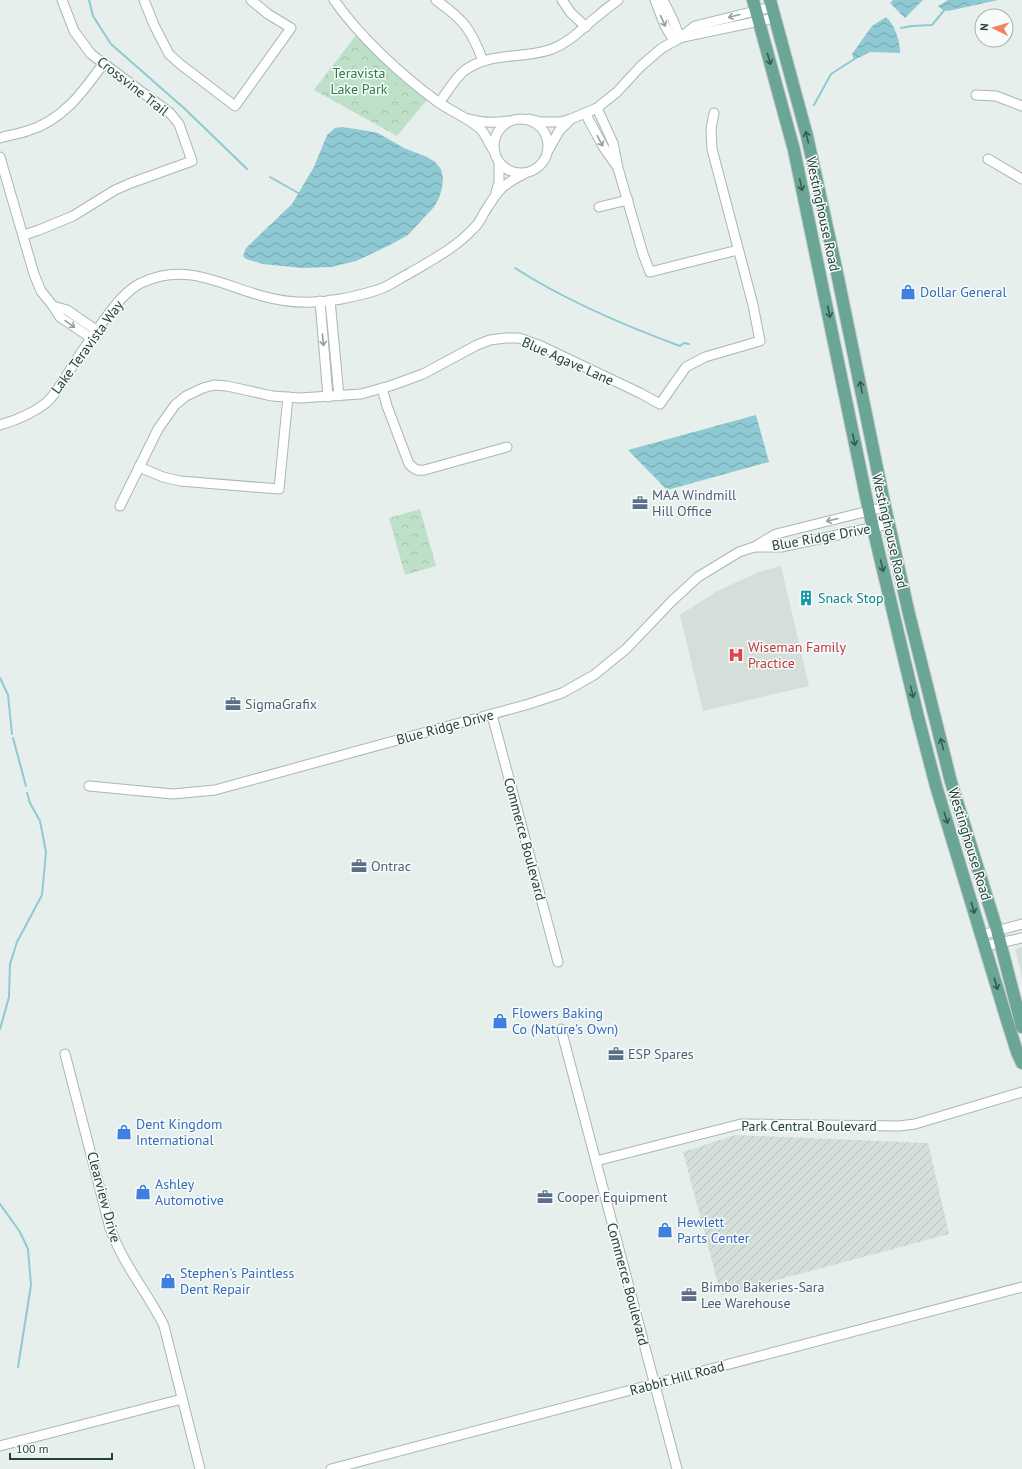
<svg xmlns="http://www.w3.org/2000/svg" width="1022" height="1469" viewBox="0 0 1022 1469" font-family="'PT Sans',sans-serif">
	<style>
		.built { fill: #d4dfda }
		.industrial { fill: url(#industrial-furrows) }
		.forest { fill: url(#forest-crowns) }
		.pitch { fill: #bfe0c8 }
		.water { fill: url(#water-waves) }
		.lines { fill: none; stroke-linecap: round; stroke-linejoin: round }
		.stream { stroke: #8ec9d4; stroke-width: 2 }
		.minor-casing { stroke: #a8b8b2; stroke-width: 11 }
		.major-casing { stroke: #c2cac8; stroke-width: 14 }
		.minor { stroke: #fff; stroke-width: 9 }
		.major { stroke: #6aa596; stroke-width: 12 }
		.oneway { stroke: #92a09c }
		.oneway2 { stroke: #365b51 }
		.labels { text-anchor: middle; stroke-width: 3; stroke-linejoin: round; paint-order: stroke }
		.park-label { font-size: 14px; fill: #2d7a4b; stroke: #f7fbf9 }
		.street-label { font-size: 14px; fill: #24423a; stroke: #f7fbf9 }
		.shop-label { font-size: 14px; fill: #366cbe; stroke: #f7fbf9; text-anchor: start }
		.service-label { font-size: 14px; fill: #4e5e75; stroke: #f7fbf9; text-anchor: start }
		.culture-label { font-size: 14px; fill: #0d838f; stroke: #f7fbf9; text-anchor: start }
		.health-label { font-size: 14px; fill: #be3a42; stroke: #f7fbf9; text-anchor: start }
	</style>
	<defs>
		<pattern id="industrial-furrows" width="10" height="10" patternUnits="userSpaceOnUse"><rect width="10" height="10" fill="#d4dfda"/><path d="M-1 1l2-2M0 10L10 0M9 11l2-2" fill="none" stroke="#b6c1bc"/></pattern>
		<pattern id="forest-crowns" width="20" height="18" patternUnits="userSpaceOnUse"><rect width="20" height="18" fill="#bfe0c8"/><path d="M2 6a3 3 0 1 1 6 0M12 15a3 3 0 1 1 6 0" fill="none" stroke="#a4c1ad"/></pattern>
		<pattern id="water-waves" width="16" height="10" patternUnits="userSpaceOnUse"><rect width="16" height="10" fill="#8ec9d4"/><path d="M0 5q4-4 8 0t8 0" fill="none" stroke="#74a5ad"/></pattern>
	</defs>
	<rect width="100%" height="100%" fill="#e6efeb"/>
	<g class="built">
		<polygon points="781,566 809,686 703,711 680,615 717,591 759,572"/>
		<polygon points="1022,947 1022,977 1015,949"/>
	</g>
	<polygon class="industrial" points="735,1135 928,1143 949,1234 721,1295 683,1152"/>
	<g class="forest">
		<path d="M356,35C378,58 401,80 427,100L397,136L314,90Z"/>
		<polygon points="420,509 436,566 405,575 389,518"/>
	</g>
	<g class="pitch">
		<polygon points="362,61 367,62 382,74 383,76 379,79 377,86 373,86 355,73 355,66"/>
		<polygon points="358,79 384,96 385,101 379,111 375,112 348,95 347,91 355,80"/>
		<polygon points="386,79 398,86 399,89 395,94 392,95 381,88 380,86 384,80"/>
	</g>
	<g class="water">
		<polygon points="893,0 923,0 905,18 890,3"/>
		<polygon points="948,0 998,0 948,11 943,10 938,6"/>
		<path d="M886,17C895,25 900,41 900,53L870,52L854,60L852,54L872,26Z"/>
		<polygon points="342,127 368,131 378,133 404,148 427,157 435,162 441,169 443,178 442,188 439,198 434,207 408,235 390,245 356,261 331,267 302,268 263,264 246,259 243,256 246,248 292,204 314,167 327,135 335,128"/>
		<polygon points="756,415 769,462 667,490 628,450"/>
	</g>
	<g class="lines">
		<g class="stream">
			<polyline points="89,0 93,16 111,44 185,109 247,169"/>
			<polyline points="901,28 912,26 932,25 946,8"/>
			<polyline points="814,105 831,74 856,58"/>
			<polyline points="270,177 300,194"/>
			<path d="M515,268C566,301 623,325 680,346L684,343L689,344"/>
			<polyline points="0,678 8,695 12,734"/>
			<polyline points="13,738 26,786"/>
			<polyline points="0,1029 9,997 10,964 17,942 42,895 46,852 40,821 30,803 27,793"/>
			<polyline points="0,1204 20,1232 28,1249 31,1285 18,1367"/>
		</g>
		<defs>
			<g id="minor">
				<polyline points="144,0 154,25 169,54 180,64 235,106 291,28 268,14 251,0"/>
				<path d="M334,0C360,37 401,75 438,102C450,111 475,121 483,132C487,138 490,145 494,151"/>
				<path d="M436,0C464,20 471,29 483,61"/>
				<polyline points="562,0 571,13 586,27"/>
				<polyline points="655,0 665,26 674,41"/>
				<polyline points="663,0 673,20 680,38"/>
				<polyline points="683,37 774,18"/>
				<polyline points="976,95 996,96 1022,106"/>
				<path d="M439,103C446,94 455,78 464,71C489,51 523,60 552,49C572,41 582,28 599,15C605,9 612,5 618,0"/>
				<polyline points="597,108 613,143 618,168 643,254 650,272 738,250"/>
				<polyline points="585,113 604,148 616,165"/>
				<circle cx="521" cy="146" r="27"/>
				<path d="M469,119C482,123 495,123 508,121"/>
				<polyline points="529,119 541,122 560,122 571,119 597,108 617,92 641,66 662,48 680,38 695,26 772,7"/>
				<path d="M0,138C9,135 19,134 27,131C62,121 83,92 103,64"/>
				<polyline points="549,149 559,131 571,119"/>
				<polyline points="0,157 34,274 41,291 53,306 60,317 91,338"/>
				<polyline points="988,159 1022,179"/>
				<polyline points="496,192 499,183 499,162"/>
				<polyline points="599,207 628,200"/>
				<polyline points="24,235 39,230 73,216 115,190 131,183 192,161 179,124 170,113 91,54 74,31 62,0"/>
				<polyline points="330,300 339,396"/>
				<polyline points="320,301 328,397"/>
				<polyline points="53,306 67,310 96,330"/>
				<path d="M382,388L387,406L409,464C415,470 419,472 428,469L507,447"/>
				<path d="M0,425C17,420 32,414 46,403C57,393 64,379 72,367C83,349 95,333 107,316C116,304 127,290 141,283C186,262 219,284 262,296C287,303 316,304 341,299C356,296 371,293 385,287C393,283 402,277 410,273C432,260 455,248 473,229C478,225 481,219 484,213C497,192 501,185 524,174"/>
				<polyline points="139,467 163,477 180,481 279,489 288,397"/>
				<polyline points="120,506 158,429 175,405 186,396 203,388 214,385 227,386 272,396 300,398 361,394 390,386 423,374 477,345 490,340 505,338 519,338 541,346 640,393 660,404 686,367 705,357 760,341 753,305 712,149 711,129 714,113"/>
				<polyline points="755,547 781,547 889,524"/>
				<polyline points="492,715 558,962"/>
				<polyline points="89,786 173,794 215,790 529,704 562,693 594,675 626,649 673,600 698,577 739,552 754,547 776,534 885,507"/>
				<polyline points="981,935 1022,924"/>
				<polyline points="985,946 1022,938"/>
				<polyline points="561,1029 677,1469"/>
				<path d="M65,1054L110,1228C119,1253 133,1274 147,1296C153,1306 159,1315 164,1326L200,1469"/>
				<polyline points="596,1161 741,1124 899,1126 915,1124 1022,1092"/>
				<polyline points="0,1446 182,1399"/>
				<polyline points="331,1469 1022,1287"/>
			</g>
			<g id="major">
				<polyline points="753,0 794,150 869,511 918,717 936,786 1006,1017 1017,1052 1022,1063"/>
				<polyline points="770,0 807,136 836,268 885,507 909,614 951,782 997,930 1022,1027"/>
			</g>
		</defs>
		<use href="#minor" class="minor-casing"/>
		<use href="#major" class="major-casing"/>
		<use href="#minor" class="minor"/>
		<use href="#major" class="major"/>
	</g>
	<defs><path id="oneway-shaft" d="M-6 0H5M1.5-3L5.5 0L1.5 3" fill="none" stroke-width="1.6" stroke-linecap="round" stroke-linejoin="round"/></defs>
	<g class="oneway">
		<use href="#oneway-shaft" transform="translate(734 16) rotate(165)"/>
		<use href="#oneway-shaft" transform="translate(663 21) rotate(66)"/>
		<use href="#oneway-shaft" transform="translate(600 141) rotate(62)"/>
		<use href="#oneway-shaft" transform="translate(70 324) rotate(35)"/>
		<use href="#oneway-shaft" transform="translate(323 340) rotate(85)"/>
		<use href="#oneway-shaft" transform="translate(832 520) rotate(166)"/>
	</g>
	<g class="oneway2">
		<use href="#oneway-shaft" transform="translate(769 59) rotate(74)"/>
		<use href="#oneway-shaft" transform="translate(807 137) rotate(-104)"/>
		<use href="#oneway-shaft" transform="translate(801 185) rotate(78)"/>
		<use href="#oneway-shaft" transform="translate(829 312) rotate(78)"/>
		<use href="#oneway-shaft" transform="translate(861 387) rotate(-101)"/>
		<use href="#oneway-shaft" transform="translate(854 440) rotate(78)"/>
		<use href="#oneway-shaft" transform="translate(882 566) rotate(77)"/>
		<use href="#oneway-shaft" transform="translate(912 692) rotate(77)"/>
		<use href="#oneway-shaft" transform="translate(942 744) rotate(-104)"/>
		<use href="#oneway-shaft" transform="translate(946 818) rotate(73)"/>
		<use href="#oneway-shaft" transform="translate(973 908) rotate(74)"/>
		<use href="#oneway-shaft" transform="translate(996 984) rotate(73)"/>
	</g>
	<defs>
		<symbol id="shop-bare" viewBox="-9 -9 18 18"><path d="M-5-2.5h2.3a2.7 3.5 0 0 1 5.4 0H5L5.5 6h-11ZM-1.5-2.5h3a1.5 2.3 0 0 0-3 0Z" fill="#3f7fe0" stroke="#f7fbf9" stroke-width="2.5" paint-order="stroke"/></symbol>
		<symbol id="office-bare" viewBox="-9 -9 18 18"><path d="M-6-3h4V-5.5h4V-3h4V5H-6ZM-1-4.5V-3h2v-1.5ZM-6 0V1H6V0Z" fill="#5c6f8a" stroke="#f7fbf9" stroke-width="2.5" paint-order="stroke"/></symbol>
		<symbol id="building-bare" viewBox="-9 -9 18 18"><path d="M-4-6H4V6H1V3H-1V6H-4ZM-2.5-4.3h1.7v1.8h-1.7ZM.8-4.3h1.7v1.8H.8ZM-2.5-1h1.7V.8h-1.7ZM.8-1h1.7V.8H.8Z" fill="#0f9aa8" stroke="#f7fbf9" stroke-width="2.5" paint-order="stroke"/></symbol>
		<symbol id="hospital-bare" viewBox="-9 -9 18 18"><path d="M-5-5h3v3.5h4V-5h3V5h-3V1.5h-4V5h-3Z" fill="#e0444e" stroke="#f7fbf9" stroke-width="2.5" paint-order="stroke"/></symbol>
	</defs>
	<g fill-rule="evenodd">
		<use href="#shop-bare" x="897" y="281" width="22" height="22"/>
		<use href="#office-bare" x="629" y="492" width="22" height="22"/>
		<use href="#building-bare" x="795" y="587" width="22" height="22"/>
		<use href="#hospital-bare" x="725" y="644" width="22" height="22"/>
		<use href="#office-bare" x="222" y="693" width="22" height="22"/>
		<use href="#office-bare" x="348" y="855" width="22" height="22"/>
		<use href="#shop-bare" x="489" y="1010" width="22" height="22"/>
		<use href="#office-bare" x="605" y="1043" width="22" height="22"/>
		<use href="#shop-bare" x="113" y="1121" width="22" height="22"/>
		<use href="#shop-bare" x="132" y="1181" width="22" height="22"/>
		<use href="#office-bare" x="534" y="1186" width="22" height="22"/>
		<use href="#shop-bare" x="654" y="1219" width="22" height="22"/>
		<use href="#shop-bare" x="157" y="1270" width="22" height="22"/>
		<use href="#office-bare" x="678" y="1284" width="22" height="22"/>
	</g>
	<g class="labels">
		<g class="park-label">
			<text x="359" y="78">Teravista<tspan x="359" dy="16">Lake Park</tspan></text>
		</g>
		<g class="street-label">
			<text transform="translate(133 86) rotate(38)" y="5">Crossvine Trail</text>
			<text transform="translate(823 214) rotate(78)" y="5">Westinghouse Road</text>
			<text transform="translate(87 347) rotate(-54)" y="5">Lake Teravista Way</text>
			<text transform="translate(568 361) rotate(24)" y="5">Blue Agave Lane</text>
			<text transform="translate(890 531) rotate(77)" y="5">Westinghouse Road</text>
			<text transform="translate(821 537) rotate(-10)" y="5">Blue Ridge Drive</text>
			<text transform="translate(445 727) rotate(-15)" y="5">Blue Ridge Drive</text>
			<text transform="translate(525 839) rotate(75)" y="5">Commerce Boulevard</text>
			<text transform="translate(970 844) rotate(73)" y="5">Westinghouse Road</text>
			<text x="809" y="1131">Park Central Boulevard</text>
			<text transform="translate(104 1197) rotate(75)" y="5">Clearview Drive</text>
			<text transform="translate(628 1284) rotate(75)" y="5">Commerce Boulevard</text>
			<text transform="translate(677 1378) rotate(-15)" y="5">Rabbit Hill Road</text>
		</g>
		<g class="shop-label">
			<text x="920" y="297">Dollar General</text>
			<text x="512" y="1018">Flowers Baking<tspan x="512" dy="16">Co (Nature's Own)</tspan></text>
			<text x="136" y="1129">Dent Kingdom<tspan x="136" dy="16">International</tspan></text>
			<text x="155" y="1189">Ashley<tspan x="155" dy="16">Automotive</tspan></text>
			<text x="677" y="1227">Hewlett<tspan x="677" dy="16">Parts Center</tspan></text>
			<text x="180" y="1278">Stephen's Paintless<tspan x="180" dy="16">Dent Repair</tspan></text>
		</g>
		<g class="service-label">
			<text x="652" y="500">MAA Windmill<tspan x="652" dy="16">Hill Office</tspan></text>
			<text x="245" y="709">SigmaGrafix</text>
			<text x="371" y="871">Ontrac</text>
			<text x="628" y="1059">ESP Spares</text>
			<text x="557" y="1202">Cooper Equipment</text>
			<text x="701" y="1292">Bimbo Bakeries-Sara<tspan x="701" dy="16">Lee Warehouse</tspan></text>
		</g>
		<g class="culture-label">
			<text x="818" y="603">Snack Stop</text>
		</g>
		<g class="health-label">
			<text x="748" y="652">Wiseman Family<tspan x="748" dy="16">Practice</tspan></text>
		</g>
	</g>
	<g transform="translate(994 28) rotate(275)"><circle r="19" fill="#f7fbf9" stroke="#a3b1ad"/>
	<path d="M0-3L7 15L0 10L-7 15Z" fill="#f4845f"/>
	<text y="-6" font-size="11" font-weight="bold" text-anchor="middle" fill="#24423a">N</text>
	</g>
	<path d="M10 1453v6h102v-6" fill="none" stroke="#24423a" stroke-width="2"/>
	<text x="16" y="1453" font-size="12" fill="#24423a" stroke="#f7fbf9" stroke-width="3" paint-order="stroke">100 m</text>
</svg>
